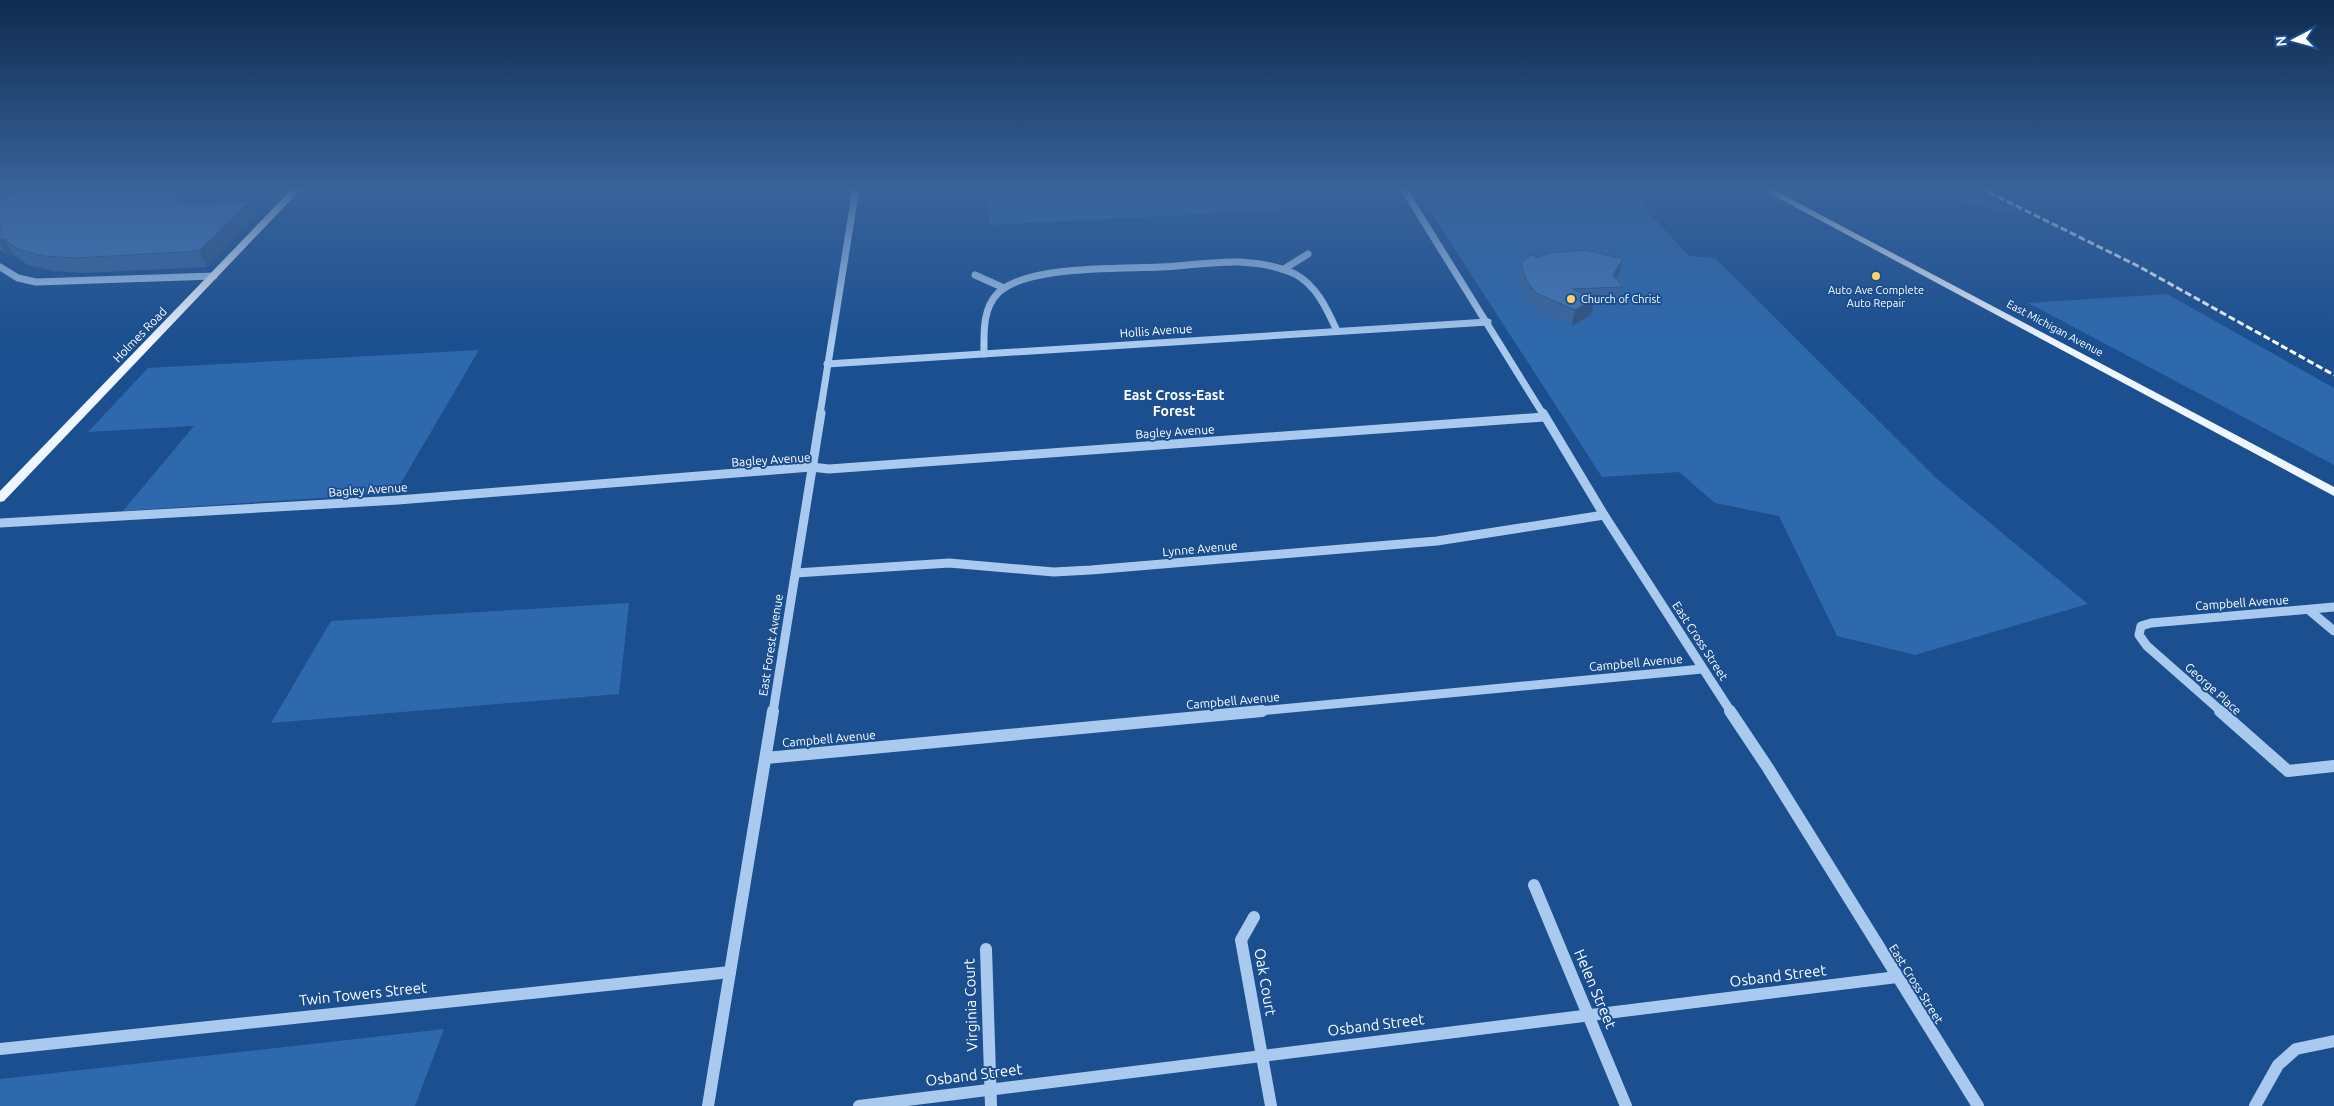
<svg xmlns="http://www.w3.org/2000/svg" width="2334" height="1106" viewBox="0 0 2334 1106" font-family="Ubuntu,sans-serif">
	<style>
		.green { fill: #2e69ad }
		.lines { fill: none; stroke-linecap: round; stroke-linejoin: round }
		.minor-far2 { stroke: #a9c9ee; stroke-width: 7 }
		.minor-far1 { stroke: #a9c9ee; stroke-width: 9 }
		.minor { stroke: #a9c9ee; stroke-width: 12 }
		.major { fill: #f0f6ff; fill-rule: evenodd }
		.rail { stroke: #fff; stroke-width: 3; stroke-dasharray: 7 3; stroke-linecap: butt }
		.wall { fill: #3a679d }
		.shaded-wall { fill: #305480 }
		.building { fill: #4478b7; stroke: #305480 }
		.poi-dot { fill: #ffd166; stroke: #1b4f8f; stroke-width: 2 }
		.labels { text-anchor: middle; stroke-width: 4; stroke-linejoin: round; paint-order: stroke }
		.far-poi-label { font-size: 11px; fill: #fff; stroke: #1b4f8f }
		.far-street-label { font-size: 11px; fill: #fff; stroke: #1b4f8f }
		.street-label { font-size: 12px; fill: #fff; stroke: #1b4f8f }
		.neighbourhood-label { font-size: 14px; font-weight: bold; fill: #fff; stroke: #1b4f8f }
		.near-street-label { font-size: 15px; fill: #fff; stroke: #1b4f8f }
	</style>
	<rect width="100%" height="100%" fill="#1b4f8f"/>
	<g class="green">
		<polygon points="986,188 1272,188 1281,210 989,225"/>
		<polygon points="1421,188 1526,188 1528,192 1426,196"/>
		<polygon points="1583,188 1635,188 1650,197 1641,204 1689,256 1715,258 1936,478 2088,604 1915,655 1837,636 1779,516 1715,503 1679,472 1602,477 1423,200 1585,193"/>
		<polygon points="1935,188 1964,188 2020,213 1969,204"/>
		<polygon points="2167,294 2334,388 2334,465 2028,303"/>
		<polygon points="479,350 395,493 123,511 194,426 88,432 148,368"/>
		<polygon points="629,603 619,694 271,723 331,621"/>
		<polygon points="444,1029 415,1106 0,1106 0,1079"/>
	</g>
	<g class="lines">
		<g class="minor-far2">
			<polyline points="1403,188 1543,414"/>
			<polyline points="0,267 18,278 36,282 214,276"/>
			<polyline points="1284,269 1308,254"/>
			<polyline points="975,275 1004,288"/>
			<path d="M984,354C984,334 982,309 998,293C1027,265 1121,269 1160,267C1187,266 1213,261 1240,262C1258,263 1278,266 1295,274C1317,286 1327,309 1337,331"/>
			<polyline points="827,364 1488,322"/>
			<polyline points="820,414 856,188"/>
		</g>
		<g class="minor-far1">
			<polyline points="1543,413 1604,515 1731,712"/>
			<polyline points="0,523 398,500 811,467 829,469 1544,417"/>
			<polyline points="796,573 949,563 1054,572 1091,570 1437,541 1604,515"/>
			<polyline points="2309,610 2334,631"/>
			<polyline points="773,712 821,413"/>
			<polyline points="1249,712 1702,669"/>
			<polyline points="2222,712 2147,646 2139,635 2141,626 2151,623 2334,607"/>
		</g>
		<g class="minor">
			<polyline points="1730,711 1768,768 1978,1106"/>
			<polyline points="2220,711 2288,771 2334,766"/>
			<polyline points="766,758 1262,711"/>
			<polyline points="1534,885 1626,1106"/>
			<polyline points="1254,917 1241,940 1271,1106"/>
			<polyline points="986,949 991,1106"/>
			<polyline points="0,1049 730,972"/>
			<polyline points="708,1106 773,711"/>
			<polyline points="859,1106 1897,977"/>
			<polyline points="2255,1106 2278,1065 2296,1049 2334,1041"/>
		</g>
		<g class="major">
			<polygon points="293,188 302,188 4,501 0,502 0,491"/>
			<polygon points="1760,188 1770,188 2334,487 2334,496"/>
		</g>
		<polyline class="rail" points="1980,188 2138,266 2334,375"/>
	</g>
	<g class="wall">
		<polygon points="0,199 185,205 249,202 256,217 207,267 84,273 53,271 28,265 14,255 8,256 0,250"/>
		<polygon points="1539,257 1619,274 1616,279 1623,287 1619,302 1594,304 1591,315 1572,326 1533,309 1523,296 1518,278 1521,263"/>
	</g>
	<g class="shaded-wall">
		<polygon points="249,202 256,217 207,267 199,251"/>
		<polygon points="4,239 14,255 8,256 0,244 0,240"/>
		<polygon points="1623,259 1619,274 1611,287 1613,275"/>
		<polygon points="1595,299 1591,315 1572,326 1575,310"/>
	</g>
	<g class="building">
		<polygon points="38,188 167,188 185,205 249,202 199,251 75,258 44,256 18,249 4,239 0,240 0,199"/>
		<polygon points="1586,250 1623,259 1613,275 1623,287 1572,289 1595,299 1575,310 1536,293 1526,280 1521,263 1531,255 1539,257 1549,253"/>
	</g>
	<linearGradient id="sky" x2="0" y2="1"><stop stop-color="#0f2b4f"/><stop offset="0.55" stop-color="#39639b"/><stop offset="1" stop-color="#39639b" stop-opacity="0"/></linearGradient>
	<rect width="2334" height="343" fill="url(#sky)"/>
	<g class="poi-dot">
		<circle cx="1876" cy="276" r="5"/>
		<circle cx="1571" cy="299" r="5"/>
	</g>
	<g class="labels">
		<g class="far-poi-label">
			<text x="1876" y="294">Auto Ave Complete<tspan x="1876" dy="13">Auto Repair</tspan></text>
			<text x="1581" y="303" text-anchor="start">Church of Christ</text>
		</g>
		<g class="far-street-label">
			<text transform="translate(2055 328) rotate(28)" y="4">East Michigan Avenue</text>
		</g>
		<g class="street-label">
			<text transform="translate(1156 331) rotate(-4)" y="4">Hollis Avenue</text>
			<text transform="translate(140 335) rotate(-46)" y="4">Holmes Road</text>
			<text transform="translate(1175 432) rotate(-4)" y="4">Bagley Avenue</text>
			<text transform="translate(771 460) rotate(-4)" y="4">Bagley Avenue</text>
			<text transform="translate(368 490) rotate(-4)" y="4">Bagley Avenue</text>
			<text transform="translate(1200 549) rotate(-5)" y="4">Lynne Avenue</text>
			<text transform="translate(2242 603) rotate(-4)" y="4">Campbell Avenue</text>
			<text transform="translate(1700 641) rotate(57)" y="4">East Cross Street</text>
			<text transform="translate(771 645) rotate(-81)" y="4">East Forest Avenue</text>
			<text transform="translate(1636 663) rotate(-5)" y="4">Campbell Avenue</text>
			<text transform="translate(2213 689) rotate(42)" y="4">George Place</text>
			<text transform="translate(1233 701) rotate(-5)" y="4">Campbell Avenue</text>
			<text transform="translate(829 739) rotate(-5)" y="4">Campbell Avenue</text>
			<text transform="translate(1916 984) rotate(58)" y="4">East Cross Street</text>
		</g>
		<g class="neighbourhood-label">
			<text x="1174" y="400">East Cross-East<tspan x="1174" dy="16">Forest</tspan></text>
		</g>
		<g class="near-street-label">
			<text transform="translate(1778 976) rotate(-7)" y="5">Osband Street</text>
			<text transform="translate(1265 982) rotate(80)" y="5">Oak Court</text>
			<text transform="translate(1595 989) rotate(67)" y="5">Helen Street</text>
			<text transform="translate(363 994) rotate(-6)" y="5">Twin Towers Street</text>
			<text transform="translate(971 1005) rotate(-92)" y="5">Virginia Court</text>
			<text transform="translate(1376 1025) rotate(-7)" y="5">Osband Street</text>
			<text transform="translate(974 1075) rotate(-7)" y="5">Osband Street</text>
		</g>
	</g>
	<g transform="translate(2294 40) rotate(264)" stroke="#1b4f8f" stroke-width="4" paint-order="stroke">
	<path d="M0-4L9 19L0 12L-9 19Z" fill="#ffffff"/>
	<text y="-8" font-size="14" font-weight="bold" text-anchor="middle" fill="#ffffff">N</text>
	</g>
</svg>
